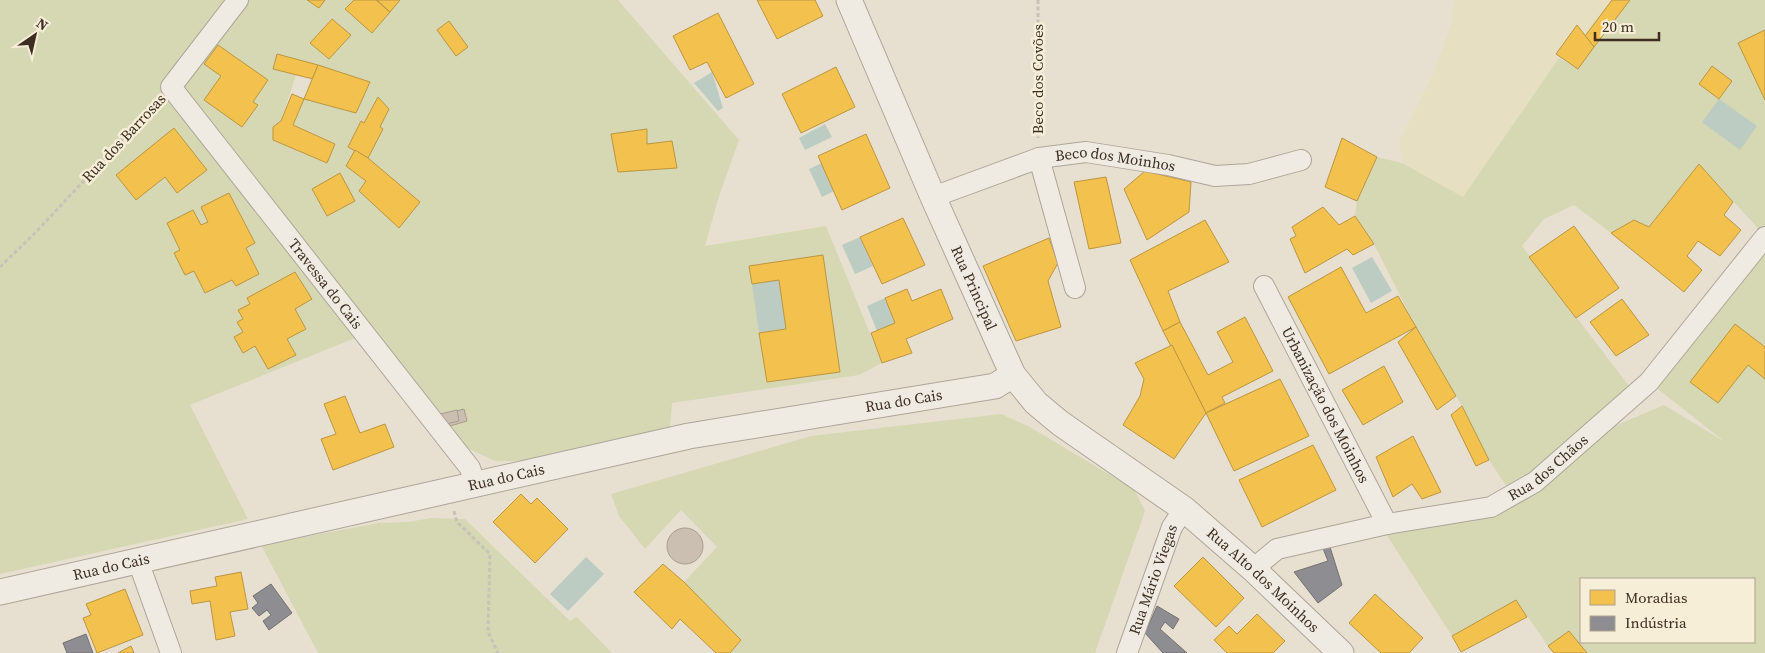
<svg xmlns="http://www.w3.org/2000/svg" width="1765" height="653" viewBox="0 0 1765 653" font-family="'Source Serif 4',serif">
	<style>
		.farmland { fill: #e6dfc2 }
		.green { fill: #d6d7b3; fill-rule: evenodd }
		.water { fill: #bcccc2 }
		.homes { fill: #f2c14e; stroke: #bc9540 }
		.industry { fill: #8d8d92; stroke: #757070 }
		.building { fill: #cbbfb2; stroke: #a89c90 }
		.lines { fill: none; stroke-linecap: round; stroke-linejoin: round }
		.minor-casing { stroke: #ada599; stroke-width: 22 }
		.tertiary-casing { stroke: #ada599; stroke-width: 27 }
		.path { stroke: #c8c2b9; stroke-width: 3; stroke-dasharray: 4 2.5; stroke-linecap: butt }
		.minor { stroke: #efebe3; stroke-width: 20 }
		.tertiary { stroke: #efebe3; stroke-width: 25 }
		.labels { text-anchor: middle; stroke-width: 5; stroke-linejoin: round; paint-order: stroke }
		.street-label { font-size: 15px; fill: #3d2e20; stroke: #f7eed8 }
	</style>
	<rect width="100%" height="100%" fill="#e7e0d1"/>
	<polygon class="farmland" points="1454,0 1612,0 1585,36 1576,26 1556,54 1559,58 1463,197 1402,163 1399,141 1433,74 1451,24"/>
	<g class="green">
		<path d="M0,0H354L346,10L372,33L400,0H618L739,140L719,196L705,246L826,226L882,363L859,375L672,403L670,427L527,461H495L469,449L365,334L190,405L248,519L0,574ZM331,19L350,35L329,59L311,42ZM277,54L370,82L356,113L304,99L293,125L335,144L327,163L274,141V127L281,121L296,75L273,69Z"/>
		<polygon points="1612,0 1765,0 1765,236 1699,164 1649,227 1634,220 1611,233 1574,205 1544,219 1522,246 1632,390 1535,471 1507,487 1489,460 1460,403 1416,327 1374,244 1355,216 1357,201 1377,157 1402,163 1463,197 1559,58 1578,69 1584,37"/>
		<path d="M1765,237V653H1587L1569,631L1548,646L1516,600L1452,636L1386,534L1488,517L1608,429L1664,405L1725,442L1649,382ZM1581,579H1754V642H1581Z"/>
		<polygon points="1001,414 1028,426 1134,489 1145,511 1095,653 731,653 741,640 684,582 717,547 681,510 645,549 619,516 611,494 811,436"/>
		<polygon points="431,518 465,519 570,621 577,617 612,653 318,653 261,545 379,523 408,522"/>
	</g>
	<g class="water">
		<polygon points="712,72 723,108 718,111 694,83"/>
		<polygon points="1719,99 1757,126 1740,150 1702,122"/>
		<polygon points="825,124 832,137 805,150 799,138"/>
		<polygon points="822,163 834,191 822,197 809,169"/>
		<polygon points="860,237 873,266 855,274 842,245"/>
		<polygon points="1372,257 1392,291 1371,303 1352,268"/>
		<polygon points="779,280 786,329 759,333 752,284"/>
		<polygon points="885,298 895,323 877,331 867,306"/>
		<polygon points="586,557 604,574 568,611 550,594"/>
	</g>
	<g class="homes">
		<polygon points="307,0 325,0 319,8"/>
		<polygon points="354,0 376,0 390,12 372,33 345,9"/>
		<polygon points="377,0 400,0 390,12"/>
		<polygon points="757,0 815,0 823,16 777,39"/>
		<polygon points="1612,0 1630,0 1594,47 1585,36"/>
		<polygon points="718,13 754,84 726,98 707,62 690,70 673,36"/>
		<polygon points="332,19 351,35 329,59 310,43"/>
		<polygon points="449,21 468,47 456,56 437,30"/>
		<polygon points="1577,25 1594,47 1578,69 1556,54"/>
		<polygon points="1765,30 1765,100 1738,43"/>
		<polygon points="218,45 268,80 253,102 258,105 242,127 204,100 221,76 204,64"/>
		<polygon points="277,54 318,65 313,79 273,69"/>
		<polygon points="318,65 370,82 356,113 304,99"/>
		<polygon points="1712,66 1732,81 1719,99 1699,84"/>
		<polygon points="836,67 855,107 801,133 782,94"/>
		<polygon points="292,94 304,99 293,125 335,144 327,163 273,140 273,127 281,121"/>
		<polygon points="378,97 389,109 380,127 383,129 368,158 348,147 361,121 364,123"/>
		<polygon points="174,128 207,170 177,193 165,177 136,200 116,175"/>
		<polygon points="647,129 647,144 672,141 677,168 618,172 611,134"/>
		<polygon points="866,134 890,188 842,210 818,156"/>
		<polygon points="1342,138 1377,157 1357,201 1325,187"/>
		<polygon points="355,150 368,158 420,202 399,228 359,191 366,181 346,166"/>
		<polygon points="1699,164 1733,202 1724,215 1741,230 1720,256 1698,241 1687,256 1702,270 1684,292 1611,233 1634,220 1649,227"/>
		<polygon points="1145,171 1191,182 1189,212 1147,240 1124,189"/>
		<polygon points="340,173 355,201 327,216 312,189"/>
		<polygon points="1106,177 1121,243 1089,249 1074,182"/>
		<polygon points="229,193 255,243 246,248 259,274 236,286 232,280 205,293 194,271 185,275 174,253 180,250 167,223 193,210 201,225 208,222 201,207"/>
		<polygon points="1323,207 1339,225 1355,216 1374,244 1353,255 1347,249 1305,273 1290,239 1296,236 1292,227"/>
		<polygon points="903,218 925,265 882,284 860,237"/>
		<polygon points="1205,220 1229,262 1168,291 1180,322 1163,331 1130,260"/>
		<polygon points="1574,226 1619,288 1576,318 1529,257"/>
		<polygon points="1049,238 1058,263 1048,281 1061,327 1016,341 983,266"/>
		<polygon points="823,255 840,372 767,382 759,333 786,329 779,280 752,284 749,266"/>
		<polygon points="1341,267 1366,313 1398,296 1416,327 1329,374 1288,297"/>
		<polygon points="295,272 312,299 295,309 306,329 287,339 296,355 268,369 255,346 243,353 234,337 243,332 237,322 243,319 238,310 250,304 247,298"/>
		<polygon points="907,289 912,301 941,289 953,319 906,339 912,353 882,363 871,333 895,323 885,298"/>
		<polygon points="1622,299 1649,335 1616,356 1590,322"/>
		<polygon points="1245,317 1273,371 1222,397 1225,403 1206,413 1163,331 1180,322 1208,375 1233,362 1217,332"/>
		<polygon points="1735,324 1765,347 1765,379 1748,365 1718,403 1690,382"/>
		<polygon points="1416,327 1456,396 1437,410 1398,342"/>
		<polygon points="1172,345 1206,413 1174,459 1123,425 1140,396 1144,379 1135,363"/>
		<polygon points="1384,366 1403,402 1363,425 1342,390"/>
		<polygon points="1280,379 1309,436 1234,471 1206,413"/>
		<polygon points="345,396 360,433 385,424 394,447 333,470 321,439 336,434 324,404"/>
		<polygon points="1462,406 1489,460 1476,466 1451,415"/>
		<polygon points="1413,436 1441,492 1422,499 1412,484 1393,497 1376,457"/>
		<polygon points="1313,445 1336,490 1262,527 1239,480"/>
		<polygon points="521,494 531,504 537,498 568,529 535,563 493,522"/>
		<polygon points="1203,557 1244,598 1216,627 1174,586"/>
		<polygon points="663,564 684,582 741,640 730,653 716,653 680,619 672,629 634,592"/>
		<polygon points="241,572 248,609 230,612 235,636 216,640 210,601 192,604 190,591 217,586 215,577"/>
		<polygon points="125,589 143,635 97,653 83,618 91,615 86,604"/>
		<polygon points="1375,594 1423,638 1409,653 1381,653 1349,623"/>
		<polygon points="1516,600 1527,617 1461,652 1452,636"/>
		<polygon points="1257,614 1285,641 1273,653 1227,653 1214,640 1229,626 1237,634"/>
		<polygon points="1569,631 1587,653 1554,653 1548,646"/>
		<polygon points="131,646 134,653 118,653"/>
	</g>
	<g class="industry">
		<polygon points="1329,544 1342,585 1318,603 1294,572 1328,561 1322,546"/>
		<polygon points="271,584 292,613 269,630 263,621 271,615 267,610 259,616 252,608 258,603 253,596"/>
		<polygon points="1157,606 1179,619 1173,629 1165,622 1160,629 1187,653 1163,653 1145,633"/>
		<polygon points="86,634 93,653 67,653 63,643"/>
	</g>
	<g class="building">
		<polygon points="464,409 467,421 450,426 446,414"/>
		<polygon points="457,410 459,421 442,425 440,414"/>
		<circle cx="685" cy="546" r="18"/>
	</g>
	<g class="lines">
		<defs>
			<g id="minor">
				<path id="s1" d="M238,0L171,87L470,468L475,484"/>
				<polyline points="1039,158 1075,288"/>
				<path id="s2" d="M933,197L1039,158L1086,152L1168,165L1215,176L1249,174L1301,160"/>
				<path id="s3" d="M1264,286L1387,524"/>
				<polyline points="138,561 171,653"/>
				<path id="s4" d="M1253,569L1277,549L1387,524L1491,507L1535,482L1649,382L1765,237"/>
				<path id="s5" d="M1127,653L1172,527L1184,509"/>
			</g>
			<g id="tertiary">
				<path id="s6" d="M849,0L933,197L1013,375L1036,403L1060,423L1184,509L1253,569L1341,653"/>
				<path id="s7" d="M0,592L689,436L995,386L1013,375"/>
			</g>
		</defs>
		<use href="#minor" class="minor-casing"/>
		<use href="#tertiary" class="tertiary-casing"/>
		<g class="path">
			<polyline points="1038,0 1038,138"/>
			<polyline points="0,267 37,231 158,101"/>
			<polyline points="454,511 457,522 490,554 488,632 498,653"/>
		</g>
		<use href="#minor" class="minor"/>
		<use href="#tertiary" class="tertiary"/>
	</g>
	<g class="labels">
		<g class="street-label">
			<text transform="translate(1038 79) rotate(-90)" y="5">Beco dos Covões</text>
			<text transform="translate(124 138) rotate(-47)" y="5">Rua dos Barrosas</text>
			<text dy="5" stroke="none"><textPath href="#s2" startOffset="190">Beco dos Moinhos</textPath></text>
			<text dy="5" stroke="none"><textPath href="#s1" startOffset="360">Travessa do Cais</textPath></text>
			<text dy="5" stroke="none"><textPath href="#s6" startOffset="314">Rua Principal</textPath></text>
			<text dy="5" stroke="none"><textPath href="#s7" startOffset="924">Rua do Cais</textPath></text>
			<text dy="5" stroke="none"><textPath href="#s3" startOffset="134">Urbanização dos Moinhos</textPath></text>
			<text dy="5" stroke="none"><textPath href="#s4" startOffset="319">Rua dos Chãos</textPath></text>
			<text dy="5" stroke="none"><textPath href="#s7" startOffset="519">Rua do Cais</textPath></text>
			<text dy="5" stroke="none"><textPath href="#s7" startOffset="114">Rua do Cais</textPath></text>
			<text dy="5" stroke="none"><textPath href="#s5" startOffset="78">Rua Mário Viegas</textPath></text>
			<text dy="5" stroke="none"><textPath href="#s6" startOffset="734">Rua Alto dos Moinhos</textPath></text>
		</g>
	</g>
	<rect x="1580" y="578" width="175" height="65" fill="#f7eed8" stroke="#ada18e"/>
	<rect x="1590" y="590" width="25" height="15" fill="#f2c14e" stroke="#ada18e"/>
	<text x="1625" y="603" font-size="15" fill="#3d2e20">Moradias</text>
	<rect x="1590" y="616" width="25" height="15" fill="#8d8d92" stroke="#ada18e"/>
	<text x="1625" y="628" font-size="15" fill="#3d2e20">Indústria</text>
	<g transform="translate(35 35) rotate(34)" stroke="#f7eed8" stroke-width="4" paint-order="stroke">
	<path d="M0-4L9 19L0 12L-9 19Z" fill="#3d2e20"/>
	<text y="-8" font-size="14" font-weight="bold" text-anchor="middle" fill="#3d2e20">N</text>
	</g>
	<path d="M1595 32v8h64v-8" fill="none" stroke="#3d2e20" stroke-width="2.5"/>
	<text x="1602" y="32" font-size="15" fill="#3d2e20" stroke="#f7eed8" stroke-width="4" paint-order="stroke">20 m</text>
</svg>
